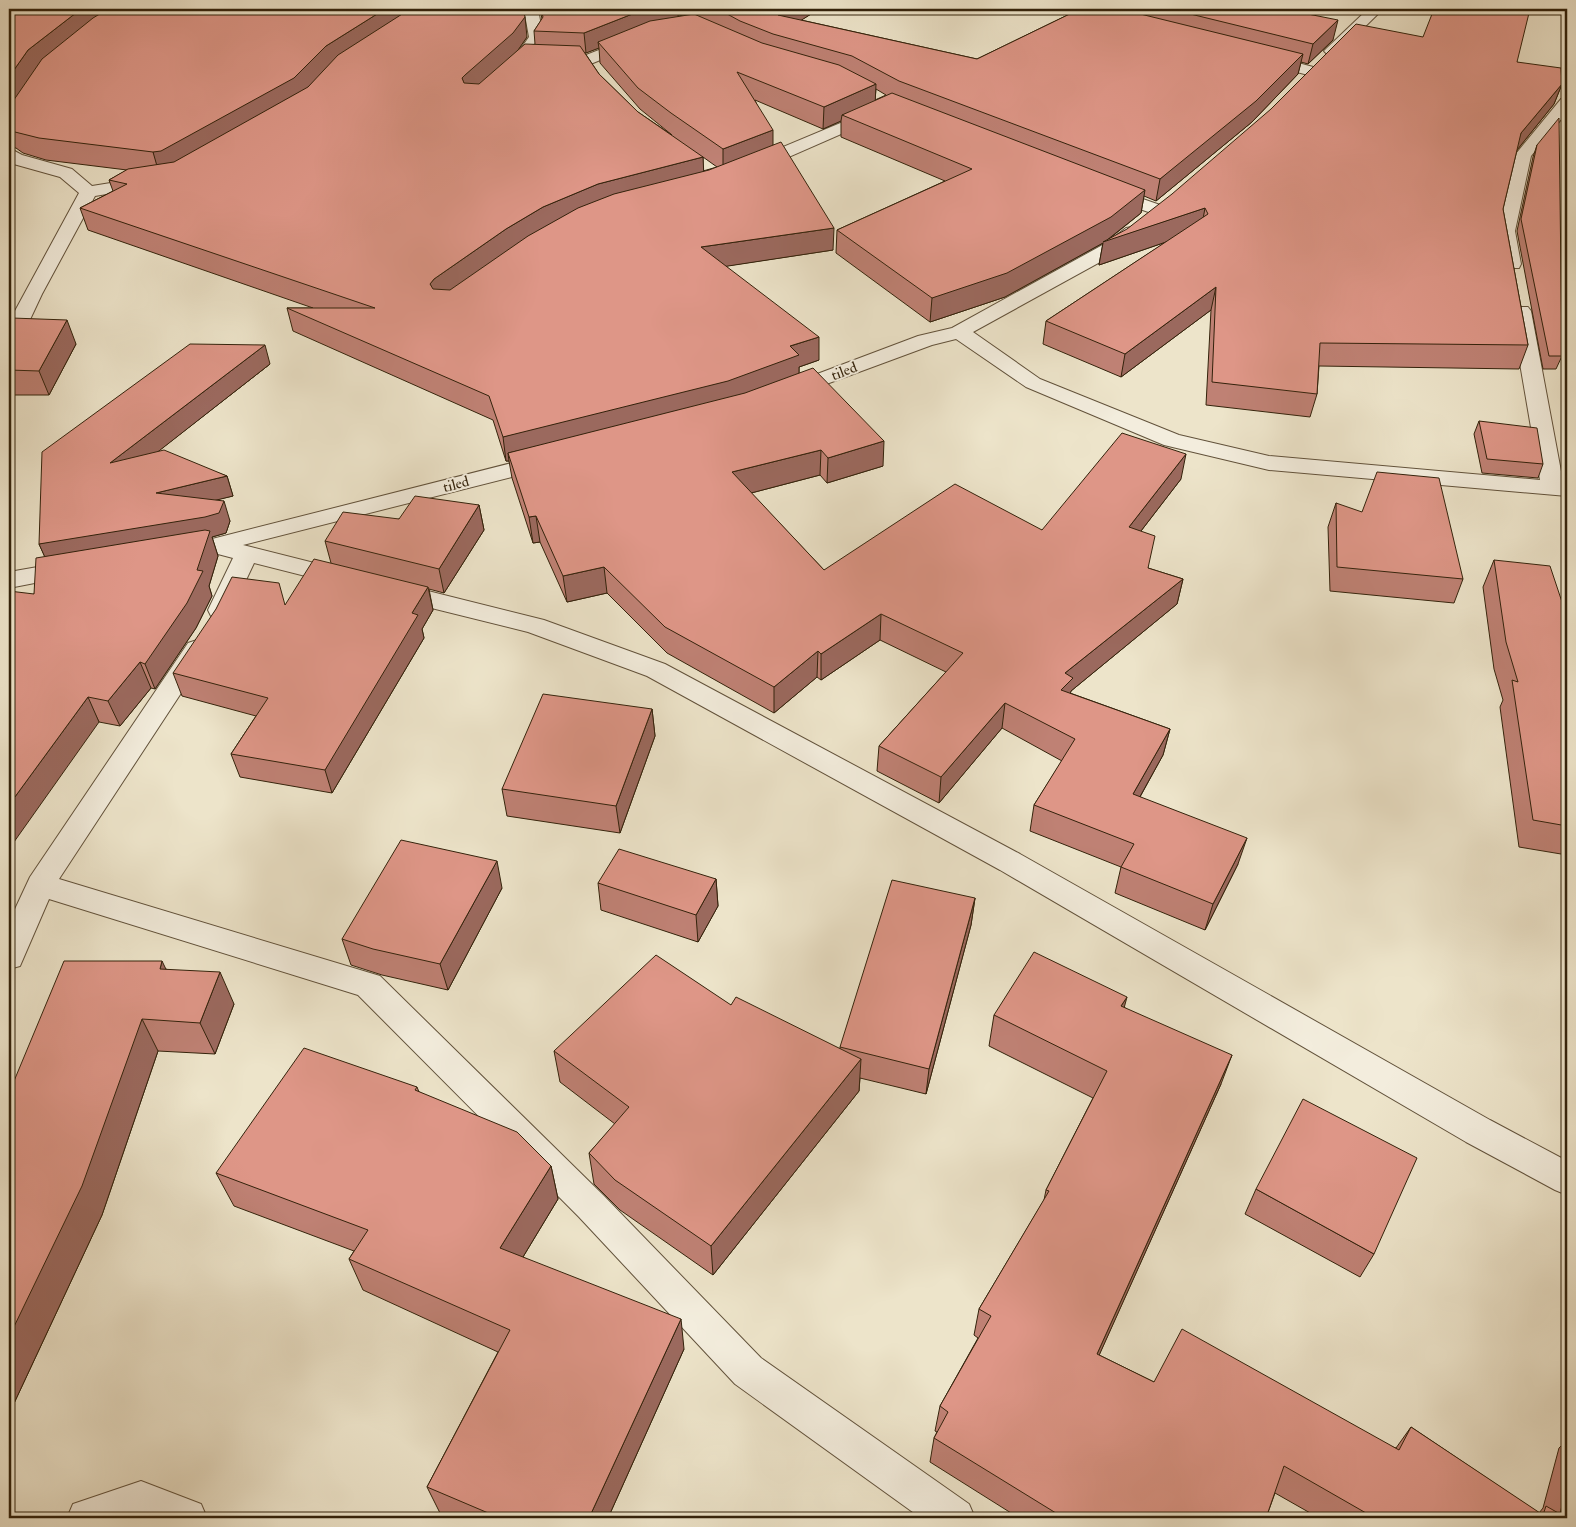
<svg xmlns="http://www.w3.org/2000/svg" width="1576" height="1527" viewBox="0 0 1576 1527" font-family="'IM FELL Double Pica',serif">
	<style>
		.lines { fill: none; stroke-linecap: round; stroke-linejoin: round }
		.street-casing { stroke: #62523b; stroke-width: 2 }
		.street { fill: #f3eddd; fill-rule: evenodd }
		.wall { fill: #bf8174; stroke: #33220b; fill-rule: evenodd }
		.shaded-wall { fill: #9b695e; stroke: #33220b }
		.building { fill: #de9687; stroke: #33220b }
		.labels { text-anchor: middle; stroke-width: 4; stroke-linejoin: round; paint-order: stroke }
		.far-street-label { font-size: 15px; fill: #33220b; stroke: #f3eddd }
	</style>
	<rect width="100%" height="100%" fill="#ede4ca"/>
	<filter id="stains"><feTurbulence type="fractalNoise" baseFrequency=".004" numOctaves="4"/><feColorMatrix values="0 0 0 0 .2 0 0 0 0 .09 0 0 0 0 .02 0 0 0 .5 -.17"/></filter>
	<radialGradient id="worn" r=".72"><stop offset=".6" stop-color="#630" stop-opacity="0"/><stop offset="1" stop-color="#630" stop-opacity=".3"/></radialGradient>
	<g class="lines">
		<defs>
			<g id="street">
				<polygon points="524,9 538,9 543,37 528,60 512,75 500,75 498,72 517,54 529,37"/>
				<path d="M625,9H680L701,24L720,31L722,34L720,37C700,42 687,21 671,16C658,12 633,20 625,9Z"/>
				<polygon points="1368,9 1383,9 1337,54 1327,54 1324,51 1327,48"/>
				<polygon points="1547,9 1567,9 1567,15 1549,12"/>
				<polygon points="635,36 640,38 643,41 640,44 588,65 552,62 544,57 552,52 586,55"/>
				<polygon points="1264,54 1317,68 1320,71 1312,76 1259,62 1256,59 1259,56"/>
				<polygon points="1567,97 1567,112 1531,156 1515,231 1521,264 1519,268 1505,268 1503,264 1497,231 1515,155 1561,99"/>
				<polygon points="874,109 882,114 880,117 759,170 747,170 744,166 747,162"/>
				<polygon points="9,148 22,155 72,169 92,186 148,177 154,178 157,182 154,186 148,187 95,196 42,294 19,343 16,347 9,349 9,322 79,193 60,177 10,163"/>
				<polygon points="1108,187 1166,207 1169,211 1166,215 1160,216 1102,196 1099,192 1102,188"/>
				<polygon points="1132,227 1138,228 1141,232 1122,250 973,332 1040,379 1179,435 1269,456 1540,480 1511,311 1514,307 1528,307 1531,311 1563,482 1567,482 1567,496 1269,470 1164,445 1026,387 956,339 932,345 794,396 787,398 780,396 776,392 780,388 918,336 952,328 1108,242 1126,228"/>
				<polygon points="547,454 555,456 558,461 555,466 243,545 354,573 357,578 354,583 345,586 254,563 232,610 229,616 220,618 211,616 208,610 233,558 214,553 178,558 170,556 166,551 170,546 212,539"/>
				<polygon points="72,561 81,564 84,569 81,574 9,588 9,572"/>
				<polygon points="396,583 544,620 665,664 1020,854 1490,1120 1567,1161 1567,1195 1555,1190 1466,1142 1000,870 647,676 528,632 387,597 384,591 387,585"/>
				<polygon points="197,640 206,643 210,649 59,879 380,976 603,1195 761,1358 969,1504 975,1518 921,1518 735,1384 579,1217 358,995 49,899 20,966 9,969 9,922 30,877 188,643"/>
				<polygon points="141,1481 201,1504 207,1518 67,1518 73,1504"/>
			</g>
		</defs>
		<use href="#street" class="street-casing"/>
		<use href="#street" class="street"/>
	</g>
	<g class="wall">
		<path d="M9,9L527,37L517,51L535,44L534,31L542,19L540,9H678V16L690,14L682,9H819L801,20L977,59L1080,9H1318L1310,15L1333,40L1308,64L1301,62L1298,74L1252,122L1156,201L1144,196L1141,213L1109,239L1517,62L1562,84L1554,104L1517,150L1503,209L1528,345L1519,369L1319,366L1317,394L1310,417L1206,405L1211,310L1121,377L1043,344L1046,321L1166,242L1099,265L1103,243L1005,297L930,322L836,253L837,230L945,181L841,137V121L823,129L755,100L773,145L833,250L726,266L819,360L799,367V373L883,466L827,483L820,475L751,493L824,570L1042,530L1181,479L1141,531L1148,568L1183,579L1177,604L1071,691L1070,693L1170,729L1163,755L1140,797L1238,864L1205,930L1115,893L1121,867L1030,831L1034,805L1062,761L1002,728L939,803L877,771L879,746L946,672L880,640L821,680L817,677L774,713L667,653L607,593L567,602L540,542L533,543L512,478L509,461H506L493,420L293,331L287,308H313L88,230L80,208L113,191L109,180L127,170L46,160L23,153L16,148L9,147ZM599,48L600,63L640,109L672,135L638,112L599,74L585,53ZM876,89L886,95L875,100ZM703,157L717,167L703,171Z"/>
		<polygon points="1537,145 1562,356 1556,369 1543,369 1517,231 1533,157"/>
		<polygon points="9,323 76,344 49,395 9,395"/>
		<polygon points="270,364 157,452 227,476 233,496 215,500 230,521 226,533 212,537 218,556 209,586 212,596 196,628 155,689 151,688 120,726 99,722 34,594 45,557 39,544"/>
		<polygon points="1479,421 1543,464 1538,478 1482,473 1474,434"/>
		<polygon points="1336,503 1463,579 1454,603 1330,591 1328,527"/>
		<polygon points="479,505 484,530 444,593 429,589 433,610 422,629 424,638 332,793 240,777 231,754 256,716 182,696 173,673 285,605 331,563 325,541 399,519"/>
		<polygon points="1494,560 1567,617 1567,855 1519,847 1500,707 1503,700 1494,669 1483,587"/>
		<polygon points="652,709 655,736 620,833 507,816 502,789"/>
		<polygon points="716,879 718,906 698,942 601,910 598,883"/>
		<polygon points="502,888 448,990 382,975 351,965 342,939"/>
		<polygon points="975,898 971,925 926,1094 860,1078 859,1091 713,1275 620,1210 594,1184 589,1153 615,1124 560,1082 554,1051 731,1005 840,1049 840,1047"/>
		<polygon points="166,969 234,1004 215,1054 158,1051 102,1215 9,1414 9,1093"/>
		<polygon points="1124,1007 1221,1084 1099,1355 1154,1382 1396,1448 1411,1427 1539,1513 1543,1508 1559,1448 1567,1440 1567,1518 1319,1518 1275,1493 1266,1518 1019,1518 930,1462 934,1438 937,1432 935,1431 940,1406 978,1338 974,1335 979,1309 1044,1200 1046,1190 1093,1098 989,1046 994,1015"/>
		<polygon points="417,1087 419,1092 551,1166 558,1199 523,1257 684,1349 608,1518 451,1518 440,1513 427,1487 498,1352 363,1290 349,1259 354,1251 234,1206 216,1173"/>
		<polygon points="1256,1189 1374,1254 1360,1277 1245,1214"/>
	</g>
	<g class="shaded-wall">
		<polygon points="81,9 122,9 9,109 9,77 28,50"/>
		<polygon points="385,9 419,9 299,98 159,173 153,152 326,46"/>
		<polygon points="654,9 678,9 678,24 598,42 599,48 586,53 584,33 640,11"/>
		<polygon points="788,9 819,9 778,35 778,15"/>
		<polygon points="1296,9 1318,9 1289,31 1293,11"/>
		<polygon points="525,17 527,37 516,53 468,96 462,78 465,75"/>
		<polygon points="1338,20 1333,40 1308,64 1313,44"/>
		<polygon points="1303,54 1298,74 1252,122 1156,201 1160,179"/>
		<polygon points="876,84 875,106 842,115 841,121 823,129 824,107"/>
		<polygon points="1562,84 1554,104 1513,155 1521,133"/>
		<polygon points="773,130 773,152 723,171 723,149"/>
		<polygon points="703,157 704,178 438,301 430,284 434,279 506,229 543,207 598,184"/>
		<polygon points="1145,190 1141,213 1107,240 1205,208 1201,230 1099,265 1103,243 1005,297 930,322 932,298"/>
		<polygon points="834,228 833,250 702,270 701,247"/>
		<polygon points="1216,287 1211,310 1121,377 1125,354"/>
		<polygon points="67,320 76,344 49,395 39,371"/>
		<polygon points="819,337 819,360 799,367 799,378 728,404 508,453 509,461 506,461 503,437"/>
		<polygon points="265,345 270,364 118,483 110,463"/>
		<polygon points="884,441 883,466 827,483 828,458"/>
		<polygon points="821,450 820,475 732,498 732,472"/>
		<polygon points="1186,454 1181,479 1124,553 1129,527"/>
		<polygon points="227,476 233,496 164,513 156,493"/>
		<polygon points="224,501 230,521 226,533 212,537 218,556 209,586 212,596 196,628 155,689 145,664 197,570 48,564 39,544"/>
		<polygon points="479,505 484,530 444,593 439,569"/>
		<polygon points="536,516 540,542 533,543 529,517"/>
		<polygon points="604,567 607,593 567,602 563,576"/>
		<polygon points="1183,579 1177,604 1071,691 1068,703 1061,690 1065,673"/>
		<polygon points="428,587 433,610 422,629 424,638 332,793 325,770 412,613"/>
		<polygon points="881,614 880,640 821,680 821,654"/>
		<polygon points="818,651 817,677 774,713 774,687"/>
		<polygon points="140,662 151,688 120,726 108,701"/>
		<polygon points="88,697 99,722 9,849 9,805"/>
		<polygon points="1005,703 1002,728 939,803 941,777"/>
		<polygon points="652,709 655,736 620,833 616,806"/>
		<polygon points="1170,729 1163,755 1127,820 1133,794"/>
		<polygon points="1247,838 1238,864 1205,930 1213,904"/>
		<polygon points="497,861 502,888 448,990 440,964"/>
		<polygon points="716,879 718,906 698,942 696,915"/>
		<polygon points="975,898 971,925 926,1094 929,1069"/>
		<polygon points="162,961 178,994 160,969"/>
		<polygon points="220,972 234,1004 215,1054 200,1023"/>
		<polygon points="1127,997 1119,1027 1121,1006"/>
		<polygon points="142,1019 158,1051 102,1215 9,1414 9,1337"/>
		<polygon points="1232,1055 1221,1084 1088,1380 1097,1354"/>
		<polygon points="861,1059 859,1091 713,1275 711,1246"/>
		<polygon points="551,1166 558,1199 509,1280 500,1248"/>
		<polygon points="681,1319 684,1349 608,1518 589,1518"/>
	</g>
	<g class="building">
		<polygon points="9,9 81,9 28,50 9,77"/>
		<polygon points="108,9 385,9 326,46 294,78 161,151 153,152 39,138 15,132 9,127 9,107 42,59 93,18"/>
		<polygon points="410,9 523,9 525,17 513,33 465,75 462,78 464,83 479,84 525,44 580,46 599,74 638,112 703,157 598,184 543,207 506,229 434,279 430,284 433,289 450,290 528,236 578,208 614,194 709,170 781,142 834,228 701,247 819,337 790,346 799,355 728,381 503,437 489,396 287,308 375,308 80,208 127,184 109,180 128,169 174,162 308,87 338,55"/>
		<polygon points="541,9 654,9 640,11 584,33 534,31 543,17"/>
		<polygon points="718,9 788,9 778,15 977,59 1080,9 1120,9 1303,54 1256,101 1160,179 899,81 852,56 773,34 740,21"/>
		<polygon points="1170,9 1296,9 1293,11 1338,20 1313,44"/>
		<polygon points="1434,9 1530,9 1517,62 1561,68 1562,84 1521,133 1503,209 1528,345 1320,343 1317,394 1212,382 1216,287 1125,354 1046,321 1208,214 1205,208 1103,242 1127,229 1172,194 1271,109 1356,24 1423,37"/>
		<polygon points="694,14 762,43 839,65 876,84 824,107 737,72 773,130 723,149 671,113 638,88 598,42 650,21"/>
		<polygon points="892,93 1145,190 1111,217 1007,273 932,298 837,230 972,169 842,115"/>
		<polygon points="1559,118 1562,356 1549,356 1521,219 1537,145"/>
		<polygon points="12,318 67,320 39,371 9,370 9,323"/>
		<polygon points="190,344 265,345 110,463 164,450 227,476 156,493 224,501 219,513 205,517 39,544 42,452"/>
		<polygon points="813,368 884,441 828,458 821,450 732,472 824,570 955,484 1042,530 1122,433 1186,454 1129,527 1155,536 1148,568 1183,579 1065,673 1073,678 1061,690 1170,729 1133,794 1247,838 1213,904 1121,867 1134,844 1034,805 1075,739 1005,703 941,777 879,746 963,653 881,614 821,654 818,651 774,687 665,627 604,567 563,576 536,516 529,517 508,453 745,393"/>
		<polygon points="1479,421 1537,428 1543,464 1487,459"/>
		<polygon points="1377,472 1439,478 1463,579 1337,567 1336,503 1362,512"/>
		<polygon points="415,496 479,505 439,569 325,541 343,512 399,519"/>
		<polygon points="205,530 210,531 197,570 203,571 187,603 145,664 140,662 108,701 88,697 9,805 9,591 34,594 36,558"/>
		<polygon points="314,559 428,587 412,613 418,615 325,770 231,754 268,698 173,673 216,609 232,577 279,583 285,605"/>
		<polygon points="1494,560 1550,566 1567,617 1567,826 1533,820 1512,680 1518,682 1506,642"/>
		<polygon points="543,694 652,709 616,806 502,789"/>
		<polygon points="401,840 497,861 440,964 373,949 342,939"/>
		<polygon points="619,849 716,879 696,915 598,883"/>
		<polygon points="892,880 975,898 929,1069 840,1047"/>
		<polygon points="1034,952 1127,997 1121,1006 1232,1055 1097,1354 1154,1382 1182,1329 1399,1450 1411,1427 1543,1515 1546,1506 1560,1514 1567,1484 1567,1518 1364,1518 1366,1513 1284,1466 1266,1518 1064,1518 934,1438 948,1412 940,1406 991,1316 979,1309 1049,1191 1046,1190 1107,1071 994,1015"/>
		<polygon points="656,955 731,1005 736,997 861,1059 711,1246 615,1180 589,1153 629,1107 554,1051"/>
		<polygon points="64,961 162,961 160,969 220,972 200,1023 142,1019 82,1186 9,1337 9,1135 14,1126 9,1126 9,1093"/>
		<polygon points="304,1048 417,1087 415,1090 517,1132 551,1166 500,1248 681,1319 589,1518 500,1518 427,1487 510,1330 349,1259 368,1230 216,1173"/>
		<polygon points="1303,1099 1417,1158 1374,1254 1256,1189"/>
	</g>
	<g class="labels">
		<g class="far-street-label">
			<text transform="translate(844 371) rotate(-21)" y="5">tiled</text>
			<text transform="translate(456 484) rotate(-15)" y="5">tiled</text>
		</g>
	</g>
	<rect width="1576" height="1527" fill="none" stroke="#ede4ca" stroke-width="30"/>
	<rect x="10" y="10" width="1556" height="1507" fill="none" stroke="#33220b" stroke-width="2.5"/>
	<rect x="15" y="15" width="1546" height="1497" fill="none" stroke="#33220b"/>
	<rect width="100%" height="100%" filter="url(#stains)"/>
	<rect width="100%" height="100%" fill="url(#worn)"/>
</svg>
